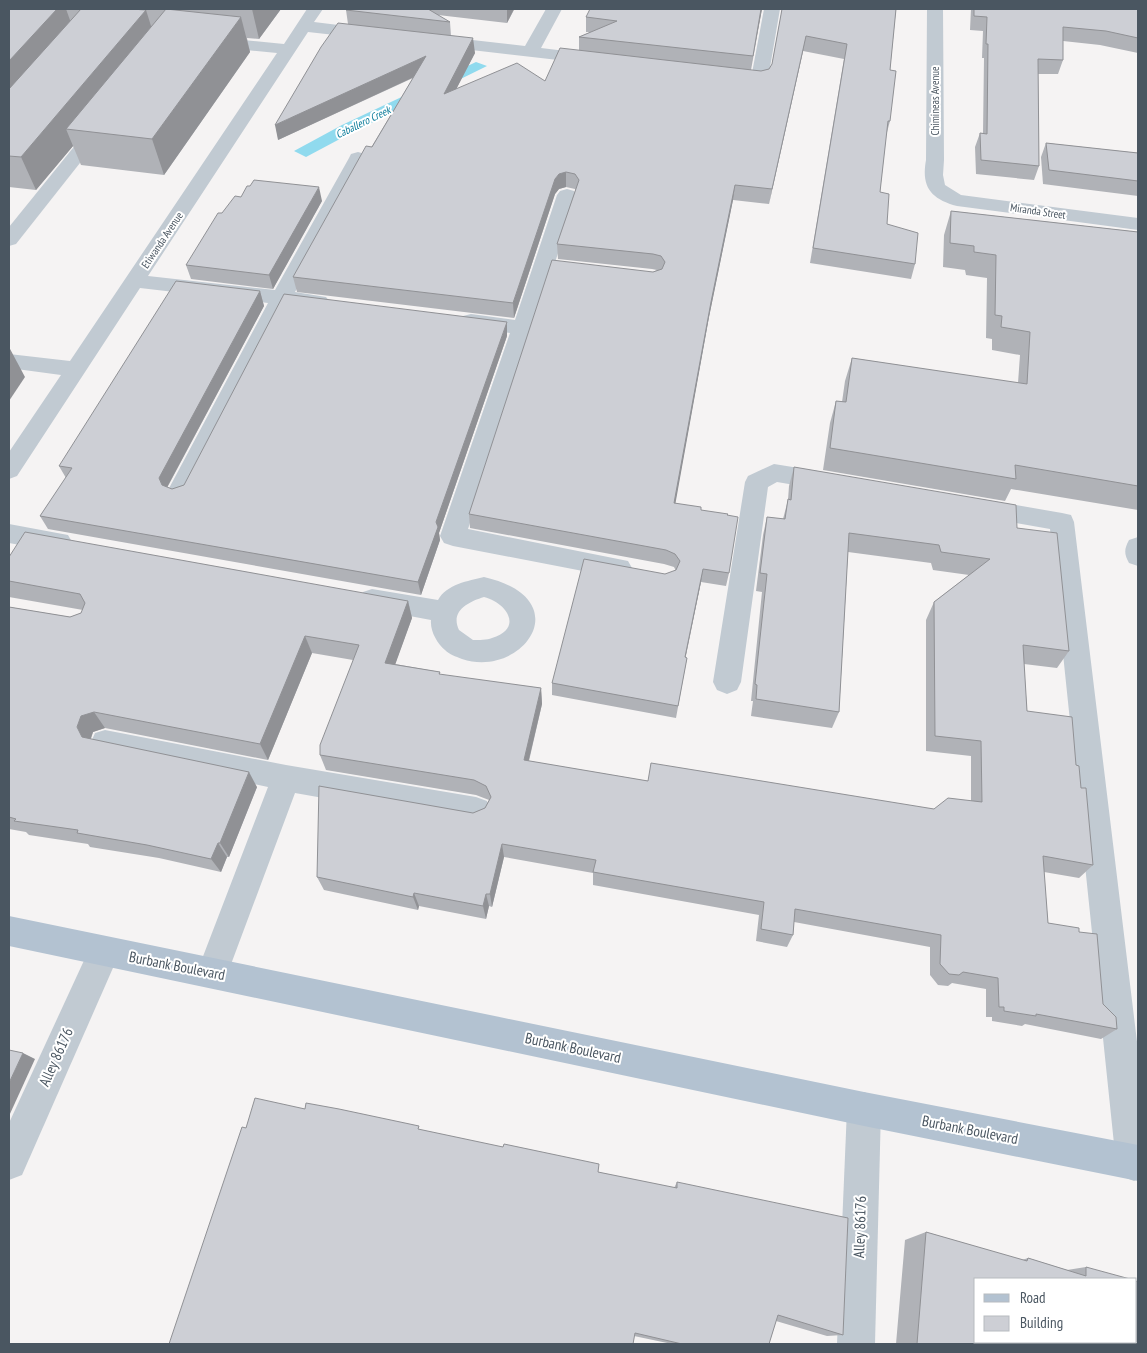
<svg xmlns="http://www.w3.org/2000/svg" width="1147" height="1353" viewBox="0 0 1147 1353" font-family="'PT Sans Narrow',sans-serif">
	<style>
		.water { fill: #90daee }
		.lines { fill: none; stroke-linecap: round; stroke-linejoin: round }
		.minor { fill: #c1cad2; fill-rule: evenodd }
		.major { fill: #b3c2d1; fill-rule: evenodd }
		.wall { fill: #b0b2b7 }
		.shaded-wall { fill: #909195 }
		.building { fill: #cdcfd5; stroke: #909195 }
		.labels { text-anchor: middle; stroke-width: 4; stroke-linejoin: round; paint-order: stroke }
		.far-street-label { font-size: 11px; fill: #4a5661; stroke: #fff }
		.far-water-label { font-size: 11px; font-style: italic; fill: #0c7c9b; stroke: #fff }
		.near-street-label { font-size: 15px; fill: #4a5661; stroke: #fff }
	</style>
	<rect width="100%" height="100%" fill="#f5f3f3"/>
	<polygon class="water" points="476,62 487,66 353,132 306,157 294,151 342,125"/>
	<g class="lines">
		<g class="minor">
			<polygon points="307,9 323,9 314,22 371,29 377,30 379,34 377,38 371,39 308,32 148,276 275,290 349,158 351,154 358,152 365,154 367,158 295,292 326,297 330,302 326,307 319,309 288,305 188,498 179,501 170,498 167,492 268,303 140,288 17,476 9,479 9,452 61,375 9,368 9,354 70,361 277,53 213,47 207,46 205,42 207,38 213,37 284,44"/>
			<polygon points="546,9 562,9 541,48 599,55 602,59 599,63 593,64 437,46 431,45 429,41 431,37 437,36 525,46"/>
			<polygon points="764,9 780,9 768,79 765,83 759,84 724,79 721,75 724,71 730,70 752,73"/>
			<path d="M927,9H943L944,160L943,175L945,185L961,195L1138,218V230L957,206C931,199 921,187 926,160Z"/>
			<polygon points="100,121 106,122 109,126 106,130 16,244 9,246 9,227 94,122"/>
			<polygon points="567,189 574,191 577,195 468,529 628,561 632,568 628,575 619,578 453,546 444,543 440,536 510,333 463,326 460,321 463,316 471,314 515,320 557,195 560,191"/>
			<polygon points="774,464 830,473 839,476 842,482 839,488 830,491 777,482 768,487 741,682 737,690 727,694 717,690 713,682 745,482 748,476"/>
			<polygon points="981,499 1062,513 1071,515 1074,522 1138,1050 1138,1179 1134,1181 1121,1176 1116,1163 1050,529 972,515 969,508 972,501"/>
			<polygon points="9,524 68,535 72,542 68,549 59,552 9,543"/>
			<path d="M1138,537V566L1129,563C1124,554 1124,549 1129,540Z"/>
			<path d="M484,577C580,599 523,679 462,659C455,656 450,655 445,650C437,643 430,631 431,620L372,609L363,606L359,599L363,592L372,589L438,600C447,584 468,581 484,577ZM484,597C508,603 523,629 492,638C487,640 479,640 473,640L459,630C450,611 468,602 484,597Z"/>
			<polygon points="105,730 286,765 476,797 487,801 491,811 487,821 476,825 295,793 224,983 213,988 202,983 197,972 268,787 95,751 91,742 95,733"/>
			<polygon points="104,936 115,941 120,952 22,1175 9,1180 9,1123 93,941"/>
			<polygon points="864,1092 876,1097 881,1109 875,1344 837,1344 847,1109 852,1097"/>
		</g>
		<polygon class="major" points="9,916 864,1092 1138,1145 1138,1181 864,1126 9,946"/>
	</g>
	<g class="wall">
		<polygon points="9,9 281,9 259,39 247,38 250,52 164,175 81,165 73,146 36,190 9,187"/>
		<polygon points="347,9 521,9 520,10 514,10 507,23 438,15 450,22 451,36 475,53 456,89 545,81 579,50 579,37 590,32 586,32 586,17 762,9 751,70 761,71 769,69 772,64 782,9 896,9 890,70 890,121 886,136 880,192 887,224 915,264 911,279 810,263 844,59 803,51 769,204 733,200 709,317 675,503 701,510 729,573 726,586 701,582 685,657 687,658 676,718 552,695 552,683 665,574 676,571 674,567 664,564 470,528 469,514 653,272 657,270 652,269 558,259 557,244 575,191 575,189 566,187 559,189 555,194 514,318 297,292 293,277 413,78 278,140 348,24 346,10"/>
		<polygon points="971,9 1138,9 1138,53 1100,45 1063,41 1063,60 1058,74 1038,74 1039,166 1034,180 976,174 975,147 980,133 983,133 984,58 982,58 983,31 970,30"/>
		<polygon points="1046,143 1138,153 1138,196 1043,184 1041,157"/>
		<polygon points="322,201 273,289 191,279 186,265 222,213"/>
		<polygon points="951,211 1138,232 1138,510 1011,489 1005,501 823,470 830,423 836,401 842,402 845,381 852,358 1018,383 1020,355 992,350 992,339 986,338 987,278 966,275 965,270 943,267 944,235"/>
		<polygon points="260,291 264,306 167,488 172,489 184,485 507,336 439,533 440,540 421,595 48,529 40,516 66,478 59,466"/>
		<polygon points="794,467 1017,528 1069,651 1057,668 1024,664 1027,711 1076,765 1081,788 1093,865 1079,878 1044,872 1048,923 1079,932 1103,1004 1117,1029 1101,1039 1025,1024 1022,1026 992,1021 992,1017 986,1017 986,989 952,983 948,986 938,985 930,975 930,947 794,922 793,935 787,947 756,941 759,915 593,885 593,873 504,857 492,907 489,906 486,919 419,906 418,910 324,890 317,877 473,813 485,808 489,800 476,795 326,770 320,755 353,660 312,653 268,760 105,728 93,732 91,739 257,787 229,857 227,857 221,872 159,858 90,847 88,844 29,835 26,832 9,829 9,607 70,617 81,613 83,610 9,597 9,557 408,601 412,618 395,664 440,672 440,675 541,688 542,704 529,761 648,781 934,809 971,801 971,756 926,751 926,620 934,602 969,575 933,570 931,563 848,552 839,712 832,728 751,716 753,701 751,701 762,592 756,591 763,535 767,517 783,519 788,500 789,486"/>
		<polygon points="305,1109 421,1130 598,1172 674,1188 677,1182 843,1335 827,1336 776,1321 769,1344 672,1344 634,1336 246,1128"/>
		<polygon points="926,1232 1022,1260 1028,1258 1067,1270 1086,1267 1138,1344 896,1344 905,1240"/>
	</g>
	<g class="shaded-wall">
		<polygon points="57,9 66,9 75,34 9,110 9,61"/>
		<polygon points="252,9 281,9 259,39"/>
		<polygon points="507,9 514,9 507,23"/>
		<polygon points="761,9 762,9 750,71 753,56"/>
		<polygon points="146,10 156,42 66,129 73,146 36,190 21,157"/>
		<polygon points="241,17 250,52 164,175 152,139"/>
		<polygon points="806,36 803,51 769,204 772,189"/>
		<polygon points="473,38 475,53 446,109 444,94"/>
		<polygon points="426,56 427,71 278,140 275,125"/>
		<polygon points="566,172 566,187 559,189 555,194 514,318 513,303 555,179 559,174"/>
		<polygon points="735,185 733,200 709,317 673,517 674,503 711,302"/>
		<polygon points="319,187 322,201 273,289 269,275"/>
		<polygon points="260,291 264,306 165,491 159,478"/>
		<polygon points="507,322 507,336 439,533 440,540 421,595 418,582 436,522"/>
		<polygon points="9,347 25,377 9,401"/>
		<polygon points="703,569 701,582 683,670 685,657"/>
		<polygon points="408,601 412,618 390,679 385,663"/>
		<polygon points="305,636 312,653 268,760 260,744"/>
		<polygon points="541,688 542,704 525,776 524,760"/>
		<polygon points="94,712 105,728 93,732 89,743 82,737 77,727 81,716"/>
		<polygon points="249,772 257,787 229,857 220,843"/>
		<polygon points="218,843 227,857 221,872 211,859"/>
		<polygon points="502,844 504,857 492,907 490,894"/>
		<polygon points="414,893 419,906 418,910 413,897"/>
		<polygon points="486,894 489,906 486,919 483,906"/>
		<polygon points="23,1053 35,1059 9,1116 9,1083"/>
	</g>
	<g class="building">
		<polygon points="9,9 57,9 9,61"/>
		<polygon points="81,9 131,9 146,10 21,157 9,156 9,89"/>
		<polygon points="166,9 241,17 152,139 66,129"/>
		<polygon points="347,9 428,9 450,22 346,10"/>
		<polygon points="590,9 761,9 753,56 579,37 617,21 586,17"/>
		<polygon points="782,9 896,9 890,70 896,71 890,121 888,121 880,192 889,194 887,224 918,233 915,264 813,248 847,44 806,36 772,189 735,185 711,302 674,503 701,507 701,510 728,514 727,515 738,517 729,573 703,569 685,657 687,658 678,706 552,683 584,559 665,574 676,570 680,561 675,554 666,550 469,514 552,260 653,272 662,269 665,262 661,256 653,254 557,244 579,180 575,174 566,172 559,174 555,179 513,303 293,277 366,146 372,147 426,56 275,125 321,47 338,23 473,38 444,94 517,63 545,81 560,48 761,71 769,69 772,64"/>
		<polygon points="974,9 1138,9 1138,38 1106,31 1063,27 1063,60 1038,59 1039,166 981,160 980,133 987,134 988,44 986,44 987,17 974,16"/>
		<polygon points="1046,143 1138,153 1138,181 1049,170"/>
		<polygon points="254,180 319,187 269,275 186,265 218,213 222,213 235,196 241,197 247,186 250,186"/>
		<polygon points="951,211 1138,232 1138,486 1015,465 1016,479 830,448 836,401 846,402 852,358 1027,384 1030,332 1001,327 1002,316 995,315 996,255 974,252 974,246 950,243"/>
		<polygon points="176,281 260,291 159,478 162,485 172,489 184,485 284,294 507,322 436,522 438,527 418,582 40,516 72,468 59,466"/>
		<polygon points="794,467 1016,505 1017,528 1057,533 1069,651 1023,645 1027,711 1072,717 1076,765 1079,766 1081,788 1086,788 1093,865 1043,856 1048,923 1079,928 1079,932 1097,934 1103,1004 1116,1017 1117,1029 1036,1014 1036,1016 1004,1011 1004,1007 999,1007 998,978 963,972 959,975 949,974 940,964 941,935 795,909 793,935 761,929 764,902 593,872 596,860 502,844 490,894 486,894 483,906 414,893 413,897 317,877 319,786 473,813 485,808 491,797 486,786 474,780 320,755 320,745 359,645 305,636 260,744 94,712 81,716 77,727 82,737 249,772 220,843 218,843 211,859 147,845 77,833 78,830 14,821 16,819 9,817 9,607 70,617 81,613 85,603 80,594 9,581 9,557 25,532 408,601 385,663 440,672 439,674 541,688 524,760 648,781 651,763 934,809 948,798 982,802 981,741 935,736 934,602 990,559 941,552 939,545 849,533 839,712 756,699 757,685 755,684 767,574 760,573 767,517 785,519 788,499 791,500"/>
		<polygon points="9,1050 23,1053 9,1083"/>
		<polygon points="255,1098 305,1109 306,1103 339,1109 419,1126 418,1129 503,1147 504,1144 599,1164 598,1172 677,1188 677,1182 848,1218 843,1335 778,1315 769,1344 682,1344 635,1333 633,1344 169,1344 242,1127 246,1128"/>
		<polygon points="926,1232 1027,1261 1028,1258 1086,1276 1086,1267 1130,1279 976,1279 976,1342 1136,1342 1136,1281 1138,1282 1138,1344 917,1344"/>
	</g>
	<g class="labels">
		<g class="far-street-label">
			<text transform="translate(935 101) rotate(-90)" y="4">Chimineas Avenue</text>
			<text transform="translate(1038 211) rotate(8)" y="4">Miranda Street</text>
			<text transform="translate(162 240) rotate(-56)" y="4">Etiwanda Avenue</text>
		</g>
		<g class="far-water-label">
			<text transform="translate(363 122) rotate(-26)" y="4">Caballero Creek</text>
		</g>
		<g class="near-street-label">
			<text transform="translate(177 966) rotate(11)" y="5">Burbank Boulevard</text>
			<text transform="translate(573 1048) rotate(12)" y="5">Burbank Boulevard</text>
			<text transform="translate(56 1057) rotate(-66)" y="5">Alley 86176</text>
			<text transform="translate(970 1130) rotate(11)" y="5">Burbank Boulevard</text>
			<text transform="translate(860 1227) rotate(-88)" y="5">Alley 86176</text>
		</g>
	</g>
	<rect width="1147" height="1353" fill="none" stroke="#4a5661" stroke-width="20"/>
	<rect x="974" y="1278" width="162" height="65" fill="#ffffff" stroke="#b7bbc0"/>
	<rect x="984" y="1294" width="25" height="8" fill="#b3c2d1" stroke="#b7bbc0"/>
	<text x="1020" y="1303" font-size="15" fill="#4a5661">Road</text>
	<rect x="984" y="1316" width="25" height="15" fill="#cdcfd5" stroke="#b7bbc0"/>
	<text x="1020" y="1328" font-size="15" fill="#4a5661">Building</text>
</svg>
